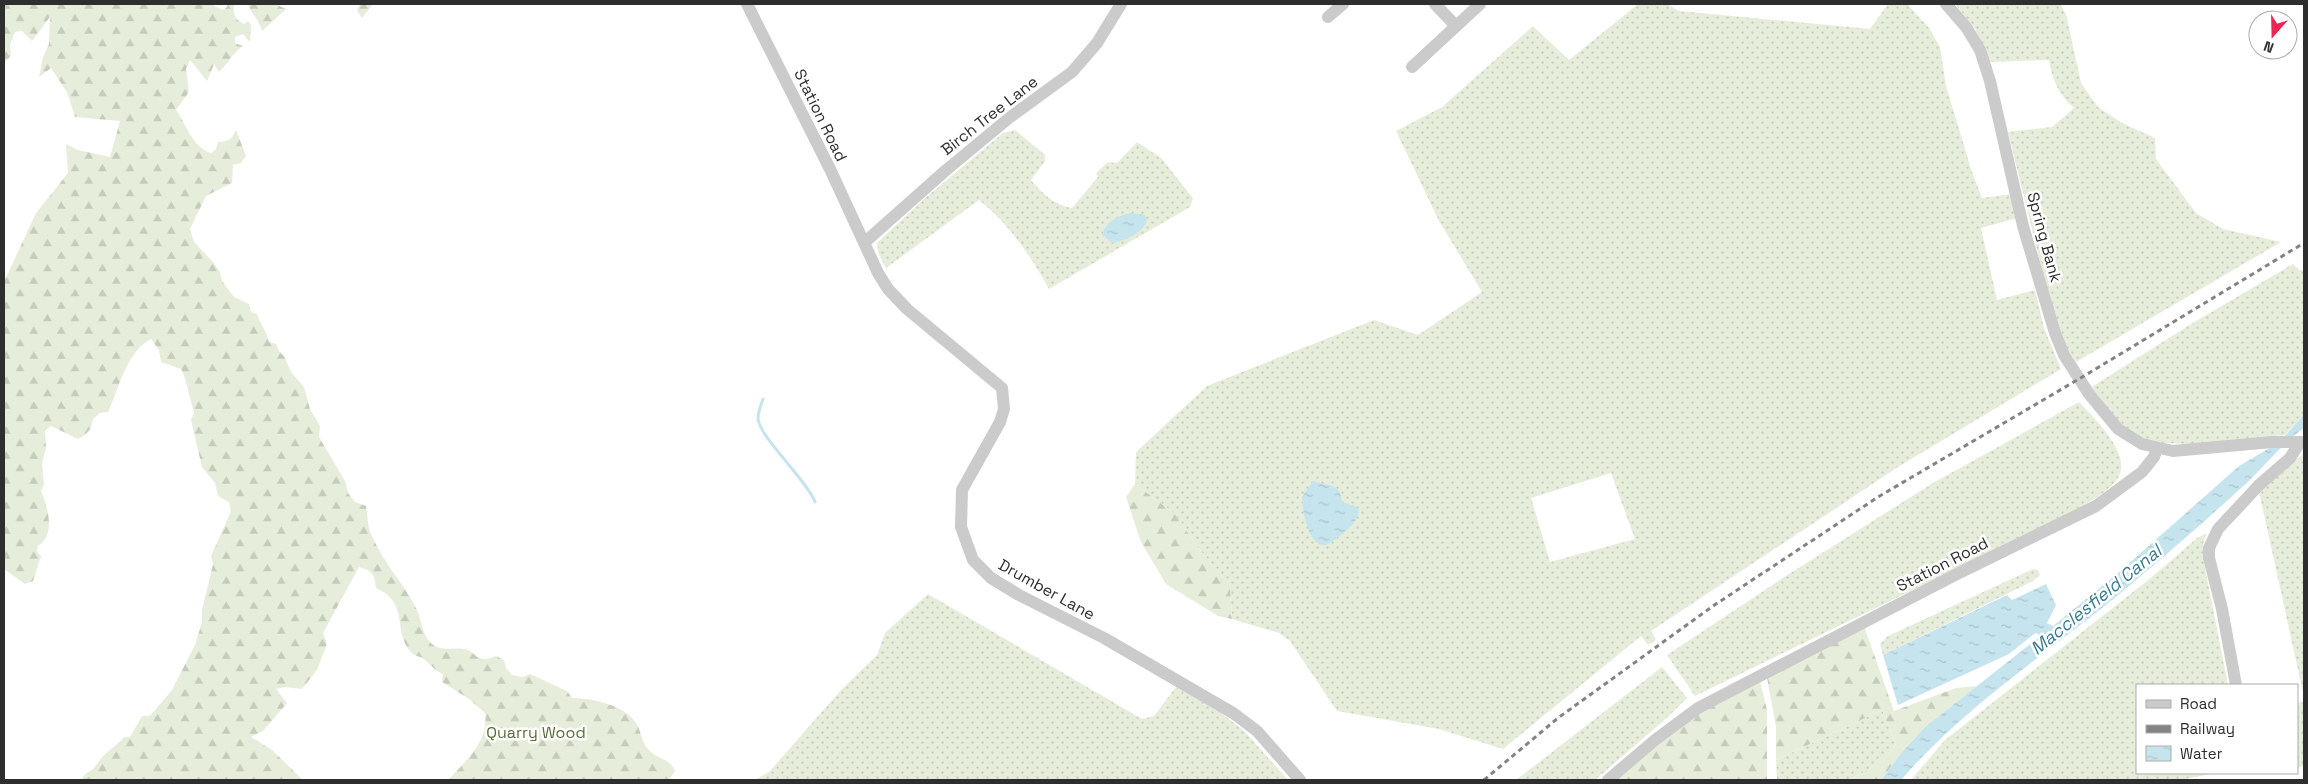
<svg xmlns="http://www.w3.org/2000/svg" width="2308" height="784" viewBox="0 0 2308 784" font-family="'Space Grotesk',sans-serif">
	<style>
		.grass { fill: url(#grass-dots); fill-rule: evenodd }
		.forest { fill: url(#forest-firs) }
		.water { fill: url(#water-ripples) }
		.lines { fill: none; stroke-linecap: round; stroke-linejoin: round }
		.stream { stroke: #c6e4ee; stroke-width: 3 }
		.minor { stroke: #cbcbcb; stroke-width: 12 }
		.rail { stroke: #838383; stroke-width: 3; stroke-dasharray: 5 4; stroke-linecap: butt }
		.labels { text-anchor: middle; stroke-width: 5; stroke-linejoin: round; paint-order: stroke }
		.street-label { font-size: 16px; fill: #2e2e2e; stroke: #fff }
		.park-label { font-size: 16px; fill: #596d39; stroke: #fff }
		.water-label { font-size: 18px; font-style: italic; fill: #357a8f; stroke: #fff }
	</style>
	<defs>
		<pattern id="grass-dots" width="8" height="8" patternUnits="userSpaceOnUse" patternTransform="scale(1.25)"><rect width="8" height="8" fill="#e7eddb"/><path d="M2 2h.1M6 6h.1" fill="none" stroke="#c6ccbc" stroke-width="1.8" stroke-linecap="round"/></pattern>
		<pattern id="forest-firs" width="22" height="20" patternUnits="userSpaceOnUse" patternTransform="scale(1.25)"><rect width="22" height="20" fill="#e7eddb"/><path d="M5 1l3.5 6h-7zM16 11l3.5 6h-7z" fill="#c6ccbc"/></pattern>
		<pattern id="water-ripples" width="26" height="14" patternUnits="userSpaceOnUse" patternTransform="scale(1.25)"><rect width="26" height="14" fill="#c6e4ee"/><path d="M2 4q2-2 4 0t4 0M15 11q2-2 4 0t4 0" fill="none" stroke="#aac4cc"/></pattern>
	</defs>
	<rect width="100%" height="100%" fill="#fff"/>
	<g class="grass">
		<path d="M1638,4H1667L1679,11L1870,29L1888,4H1910L1909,6L1929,28L1940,47L1946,86L1971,169L1982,198L2012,194L2017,218L1981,228L1997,300L2035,290L2044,328L2061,369L1898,467L1651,631L1656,640L1648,645L1641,636L1503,749L1439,729L1337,711L1290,641L1279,633L1232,619L1230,585L1199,549L1175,514L1135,484L1136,452L1207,386L1374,320L1418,335L1482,292L1439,221L1396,131L1442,107L1533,26L1569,60ZM1611,473L1635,539L1550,562L1531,498Z"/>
		<path d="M1955,4H2060L2066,14L2081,83L2098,107L2122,123L2155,138L2156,159L2196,213L2223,229L2281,242L2076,362L2062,340L2044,278L2008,132L2052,127L2074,108C2059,95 2052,80 2049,60L1990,62L1975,29Z"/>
		<path d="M1015,130L1045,155V161L1031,180C1040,192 1056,206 1072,208L1098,177L1096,173L1108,162L1117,163L1137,142L1161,158L1193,198L1190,207L1049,289C1030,255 1010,225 979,200L886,268L879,255L877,243L924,199L1003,133Z"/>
		<path d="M2293,264L2298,269L2304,271V415L2285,435C2248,439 2152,455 2123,430C2111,418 2101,401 2090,388L2191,324Z"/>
		<path d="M2079,402C2094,419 2136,456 2116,481C2105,494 2089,502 2075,511L1695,696L1667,655L1789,574L1933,483Z"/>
		<polygon points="2304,454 2304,697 2260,496 2257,493 2284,468"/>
		<polygon points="2207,533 2203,544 2204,563 2228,685 2137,685 2137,773 2274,773 2210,774 2181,780 1911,780 1945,740 2152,577 2197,538"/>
		<polygon points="2033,569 2038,570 2040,575 2033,581 1883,655 1880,644 1888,636"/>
		<polygon points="928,594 1142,719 1154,716 1176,687 1220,712 1245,732 1288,780 755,780 769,772 842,689 877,655 885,633"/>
		<polygon points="1662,667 1687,698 1669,716 1595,780 1516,780"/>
		<polygon points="2304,702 2304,766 2297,768 2297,703"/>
		<polygon points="1882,710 1896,744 1883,761 1850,780 1777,780 1776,760"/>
	</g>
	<g class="forest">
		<path d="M4,4H211L223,10L227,7L228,4L234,5C233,15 235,19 244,24L248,21L251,25L250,42L243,34L235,37V43L243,46C230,55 230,62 219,72L214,64L207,81L190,60L186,69L189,92L176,110C187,125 192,147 211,153L216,149L218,142C228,142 232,140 236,130L246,156L241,163L233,165L232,183L206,196L190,229L194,242L213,262L220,272L222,281L234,297L249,304L251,312L257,314C260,324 267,331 269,342L276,344L279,351L284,356L291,372L304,387L310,409L320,426L319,437L345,481L348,493L355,502L366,506C368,516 367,527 372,536C383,562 403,583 416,608C422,619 421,634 431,643C441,653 457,646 468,650C474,653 477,659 485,659C488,659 492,657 496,656L504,660L506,668L512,675L523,677L530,674L567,691L572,698C593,698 631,706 639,729C642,738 644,746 651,752C660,760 670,759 675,771L669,780H448C467,760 489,741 485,713L469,699L442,682L443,674C434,670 432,666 425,660C422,656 415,657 412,653C391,631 411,604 376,588C375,574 372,571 359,567L323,633L327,644L317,670L302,689L285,687L276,689L287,703L263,731L251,737L272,750L303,780H82L84,775L93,769L103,756L125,737H130L142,716H150L172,690L195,645L202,622V610L213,564L211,556L231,511L229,502L218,496L215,483L202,467L191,420L194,413L185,378L181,369L161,362L159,350L151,339C126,352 119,389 108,412L100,413L93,419C92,430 87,434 78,439L51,426L45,431L46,448L42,463L44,485L41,491C48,507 56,535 38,546L37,552L41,556L33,581L25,584L4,569V282L36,213L68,173L66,144L78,150L110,157L120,121L75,117L67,92L51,68L39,77L43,57L49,44L50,17L32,41L22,31L15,32L10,45L11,56L4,63Z"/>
		<path d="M248,4H275L286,9L262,31C259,18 251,15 248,4Z"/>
		<polygon points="360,4 373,4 362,18 357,10"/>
		<polygon points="1135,484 1175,514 1199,549 1230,585 1232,619 1218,616 1166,584 1141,542 1126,497"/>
		<polygon points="1864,626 1894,711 1956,688 1977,686 1925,727 1903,751 1881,780 1850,780 1883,761 1896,744 1882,710 1776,760 1776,727 1767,678"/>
		<polygon points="1760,681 1767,710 1767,780 1615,780 1651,749 1701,712"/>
	</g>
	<g class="water">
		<path d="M1131,213L1144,215L1147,219C1144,233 1126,240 1113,243L1102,235C1105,222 1119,215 1131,213Z"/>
		<path d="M2304,415V428C2283,443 2268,462 2250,480C2215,512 2179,544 2142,575C2062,644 1970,700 1901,780H1881L1903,751L1925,727L2039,637L2037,633L2034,634L2009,654L1898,705L1883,655L2007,595L2012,600L2046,584L2056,605L2047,623L2053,626L2117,574L2239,466L2278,443Z"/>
		<path d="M1313,481C1327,486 1340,482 1342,502L1352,505L1359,509C1358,521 1351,527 1342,534C1337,537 1332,543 1326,545C1308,548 1302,508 1302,497Z"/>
	</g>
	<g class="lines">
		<path class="stream" d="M763,399C761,405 758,412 758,418C758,436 808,481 815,502"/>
		<g class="minor">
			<polyline points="747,4 830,169 878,273 888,289 907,309 1002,388 1004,409 1000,422 962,490 961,527 973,560 991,578 1019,595 1104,638 1233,713 1257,731 1300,780"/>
			<polyline points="1435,4 1456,26"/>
			<polyline points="1946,4 1966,27 1980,50 1990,81 2023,226 2055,333 2064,355 2089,394 2118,429 2142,444 2173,451 2272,442 2304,442"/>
			<polyline points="1328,17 1343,4"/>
			<polyline points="1412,67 1480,4"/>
			<polyline points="865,242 945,171 1009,118 1072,72 1097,43 1121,4"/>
			<polyline points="2236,685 2222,609 2209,558 2209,548 2218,529 2259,485 2290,458 2300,442"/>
			<polyline points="1608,780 1655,740 1698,708 1961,572 2096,506 2142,472 2154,457 2157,448"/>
		</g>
		<polyline class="rail" points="1484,780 1558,718 1713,606 1878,497 2084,376 2304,243"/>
	</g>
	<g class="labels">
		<g class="street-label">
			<text transform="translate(821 115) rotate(64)" y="6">Station Road</text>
			<text transform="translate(989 115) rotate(-38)" y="6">Birch Tree Lane</text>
			<text transform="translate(2045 237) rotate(75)" y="6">Spring Bank</text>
			<text transform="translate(1942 564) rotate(-27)" y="6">Station Road</text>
			<text transform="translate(1047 589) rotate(29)" y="6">Drumber Lane</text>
		</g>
		<g class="park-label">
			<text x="536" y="738">Quarry Wood</text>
		</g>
		<g class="water-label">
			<text transform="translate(2096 600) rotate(-39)" y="6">Macclesfield Canal</text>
		</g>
	</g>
	<rect width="2308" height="784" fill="none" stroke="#2e2e2e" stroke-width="10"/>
	<rect x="2136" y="684" width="162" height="90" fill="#ffffff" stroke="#ababab"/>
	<rect x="2146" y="700" width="25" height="8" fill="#cbcbcb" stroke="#ababab"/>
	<text x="2180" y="709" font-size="15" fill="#2e2e2e">Road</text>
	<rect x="2146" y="725" width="25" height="8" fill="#838383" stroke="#ababab"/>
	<text x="2180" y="734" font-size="15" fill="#2e2e2e">Railway</text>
	<rect x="2146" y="746" width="25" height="15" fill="url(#water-ripples)" stroke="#ababab"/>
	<text x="2180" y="759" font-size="15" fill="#2e2e2e">Water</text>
	<g transform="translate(2273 35) rotate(200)"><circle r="24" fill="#ffffff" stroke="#ababab"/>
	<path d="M0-4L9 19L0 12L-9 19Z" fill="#f02554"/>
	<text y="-8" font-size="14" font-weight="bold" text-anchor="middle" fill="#2e2e2e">N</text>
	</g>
</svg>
